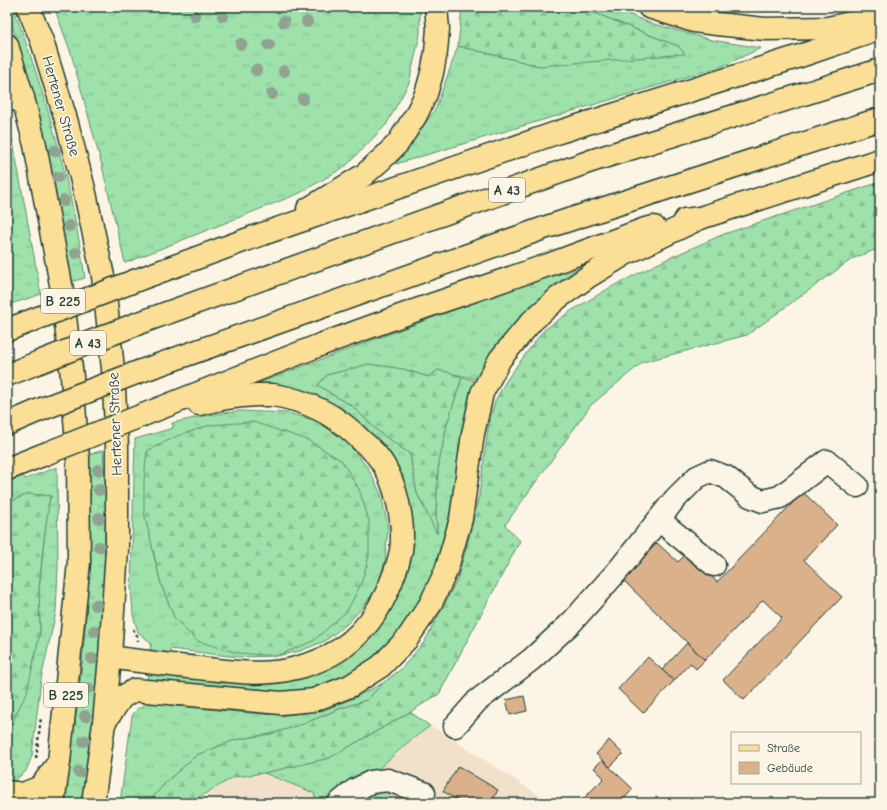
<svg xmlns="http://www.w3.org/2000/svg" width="887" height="810" viewBox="0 0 887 810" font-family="'Comic Neue',sans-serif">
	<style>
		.built { fill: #f2e1ca }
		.grass { fill: url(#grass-tufts); stroke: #5e8f70; fill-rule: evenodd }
		.forest { fill: url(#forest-firs); stroke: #5e8f70 }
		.building { fill: #dbb18c; stroke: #1f3d34 }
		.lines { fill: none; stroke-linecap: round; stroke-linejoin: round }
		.minor-casing { stroke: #1f3d34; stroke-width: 25 }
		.major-casing { stroke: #1f3d34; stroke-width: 25 }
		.highway-casing { stroke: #1f3d34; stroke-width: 25 }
		.path { stroke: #1f3d34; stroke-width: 2.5; stroke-dasharray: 3 3; stroke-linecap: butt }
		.minor { stroke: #fcf5e5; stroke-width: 22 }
		.major { stroke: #fbdf96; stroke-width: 22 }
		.highway { stroke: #fbdf96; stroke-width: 22 }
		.highway-bridge-casing { stroke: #1f3d34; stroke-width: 25; stroke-linecap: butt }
		.highway-bridge { stroke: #fbdf96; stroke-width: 22 }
		.tree { fill: #90a291 }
		.labels { text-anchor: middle; stroke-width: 3.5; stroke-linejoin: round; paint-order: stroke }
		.shield { fill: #fcf5e5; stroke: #617469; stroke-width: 1 }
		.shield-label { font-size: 14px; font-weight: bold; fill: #1f3d34 }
		.street-label { font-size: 15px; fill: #1f3d34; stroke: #fcf5e5 }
	</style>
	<defs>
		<pattern id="grass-tufts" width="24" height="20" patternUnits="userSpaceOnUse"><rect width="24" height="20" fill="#9ee1ab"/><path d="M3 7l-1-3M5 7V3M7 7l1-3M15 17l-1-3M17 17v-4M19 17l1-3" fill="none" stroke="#88c294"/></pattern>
		<pattern id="forest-firs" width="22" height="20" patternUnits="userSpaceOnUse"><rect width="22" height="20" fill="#9ee1ab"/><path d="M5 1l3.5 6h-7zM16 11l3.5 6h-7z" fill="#88c294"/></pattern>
	</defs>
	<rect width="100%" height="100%" fill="#fcf5e5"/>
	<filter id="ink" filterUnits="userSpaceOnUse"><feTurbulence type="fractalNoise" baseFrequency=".025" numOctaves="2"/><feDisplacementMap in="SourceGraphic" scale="8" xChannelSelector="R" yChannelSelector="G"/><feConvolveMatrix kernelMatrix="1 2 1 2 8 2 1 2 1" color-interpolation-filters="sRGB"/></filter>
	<g filter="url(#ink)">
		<polygon class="built" points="410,712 430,726 440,731 551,803 189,803 234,777 264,773 329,758"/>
		<g class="grass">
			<path d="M7,7H13C46,95 72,185 85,278L70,282L42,133L27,73L7,10Z"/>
			<polygon points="54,7 420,7 420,34 409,83 386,125 346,166 300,193 125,263 101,162 71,53"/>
			<polygon points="580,7 611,7 650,23 712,40 761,48 723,66 396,164 436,108 458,46 540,66 678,46 652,36"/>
			<polygon points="7,109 41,294 30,298 7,305"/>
			<polygon points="583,267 480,380 438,370 428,377 403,369 343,371 327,375 318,385 338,398 351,405 379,432 410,454 417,493 437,533 436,511 438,468 447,424 462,377 479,382 471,407 460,449 450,515 442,554 432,583 397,636 370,662 345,677 308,691 274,694 147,680 148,673 190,678 264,683 302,679 337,665 366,642 389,614 405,579 410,547 384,450 364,426 342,408 313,394 286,388 256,386 256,384 437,316 525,285"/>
			<path d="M240,411L288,413L318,421L347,442L368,468L381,494L388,527L385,560L378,586L364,606L347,624L325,641L300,651L277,656L238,657L170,649L168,654L150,650L151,643L138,632L133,615L131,588L135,439L173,428L172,423L208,415ZM153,552L197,641L175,619L161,584Z"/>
			<path d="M103,450L106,494L104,583L98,672L94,711L81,803H63C73,741 82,679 86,616C89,562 89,509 88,455Z"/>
			<polygon points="57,467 58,569 56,612 41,679 32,756 26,771 15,780 15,784 7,784 7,729 9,729 40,632 39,589 48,502 52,496 28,494 7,503 7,482 23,476 25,479"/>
			<polygon points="383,683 367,700 339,709 303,724 271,734 235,740 197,755 167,781 148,803 120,803 132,716 138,708 144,706 144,698 167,698 168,705 248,713 286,715 322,711 356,697"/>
			<polygon points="410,712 430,726 406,744 375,772 346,785 328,799 325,803 317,803 314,793 264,773 329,758"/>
			<polygon points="385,786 391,792 384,803 351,803"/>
		</g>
		<g class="forest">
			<polygon points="462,7 580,7 652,36 678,46 685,54 540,66 458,46"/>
			<polygon points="880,182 880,248 852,259 747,335 643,362 591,405 505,525 520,541 439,694 410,712 329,758 264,773 234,777 189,803 148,803 167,781 197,755 235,740 271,734 303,724 339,709 367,700 383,683 401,669 425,641 457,580 466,549 479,495 489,422 495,401 506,381 518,364 544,330 571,311 611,287 667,259 724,234"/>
			<polygon points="369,364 403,369 428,377 438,370 451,373 462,377 447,424 438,468 436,511 437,534 417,493 410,454 379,432 351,405 338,398 318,385 327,375"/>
			<polygon points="253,422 308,440 342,461 359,489 369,521 369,556 361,584 347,611 313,641 277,656 238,653 197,641 175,619 161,584 144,512 144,480 147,451 177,436 210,425"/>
			<polygon points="28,494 50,496 43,547 39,589 40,632 27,692 9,729 7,729 7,503"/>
		</g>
		<g class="building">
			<polygon points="803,492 837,525 804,560 842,597 744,700 723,680 782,618 763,600 705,660 622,579 657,543 678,562 687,553 717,582"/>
			<polygon points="687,643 705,660 696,669 690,663 674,681 662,670"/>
			<polygon points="648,657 674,681 643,713 618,689"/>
			<polygon points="524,696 527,711 510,715 506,700"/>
			<polygon points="609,740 623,754 610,767 596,754"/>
			<polygon points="602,760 633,789 620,803 583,803 581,801 604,778 594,768"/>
			<polygon points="458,766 498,790 493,799 500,803 462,803 443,791"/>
		</g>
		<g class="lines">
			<defs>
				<g id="minor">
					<polyline points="7,100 23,98"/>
					<polyline points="659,520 714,565"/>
					<polyline points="455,726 477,701 532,659 571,623 621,567 675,499 697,477 710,471 726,477 750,496 763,501 780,497 827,461 857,486"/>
					<polyline points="339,803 355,790 371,782 388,780 424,793"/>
				</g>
				<g id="major">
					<polyline points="28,7 42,41 67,123 85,193 103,276 113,369 117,446 117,550 110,657 104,723 93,803"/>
					<polyline points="7,45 23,98 35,145 62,290 72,377 78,459 79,562 59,762 53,803"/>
				</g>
				<g id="highway">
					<polyline points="649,7 694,21 717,24 765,29 828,28 873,18"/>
					<polyline points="308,209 364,175 383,158 398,143 416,115 426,94 432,73 436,52 438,29 436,7"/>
					<polyline points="685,220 700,218 880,160"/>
					<polyline points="137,280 251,238 559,132 800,56 880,29"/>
					<polyline points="139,323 591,161 880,70"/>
					<polyline points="7,330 33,320"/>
					<polyline points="141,371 547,227 880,119"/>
					<polyline points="7,375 37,363"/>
					<polyline points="143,415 320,345 425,307 548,265 645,229 654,227"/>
					<polyline points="7,424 42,409"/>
					<polyline points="7,469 45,454"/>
					<path d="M110,657C139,661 168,665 198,668C230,671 263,677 296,668C338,658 367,634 386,594C392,581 398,565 401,551C405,523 396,479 378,457C373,450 366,445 360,439C336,415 306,400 273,395C268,395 262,395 257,395C237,396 218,399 199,404"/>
					<polyline points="104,723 122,697 135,690 281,703 314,700 350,686 381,666 407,639 430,605 446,571 461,519 473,434 482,393 500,359 532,321 558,298 589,276 625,254 700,218"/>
					<polyline points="7,792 23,794 38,788 42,785 59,762"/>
				</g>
			</defs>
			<use href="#minor" class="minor-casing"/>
			<use href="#major" class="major-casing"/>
			<use href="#highway" class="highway-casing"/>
			<g class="path">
				<polyline points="133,629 137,636 138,641"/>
				<polyline points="36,758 41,717"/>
			</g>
			<use href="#minor" class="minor"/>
			<use href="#major" class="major"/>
			<use href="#highway" class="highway"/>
			<defs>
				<g id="highway-bridge">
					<polyline points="33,320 137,280"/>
					<polyline points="37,363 139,323"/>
					<polyline points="42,409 141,371"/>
					<polyline points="45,454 143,415"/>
				</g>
			</defs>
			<use href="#highway-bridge" class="highway-bridge-casing"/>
			<use href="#highway-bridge" class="highway-bridge"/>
		</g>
		<g class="tree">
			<circle cx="195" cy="16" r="6"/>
			<circle cx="223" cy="16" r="6"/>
			<circle cx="284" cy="22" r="6"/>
			<circle cx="307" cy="22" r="6"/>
			<circle cx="241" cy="44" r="6"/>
			<circle cx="269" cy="45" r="6"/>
			<circle cx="256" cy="70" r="6"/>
			<circle cx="284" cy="71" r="6"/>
			<circle cx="272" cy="94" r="6"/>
			<circle cx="303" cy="99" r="6"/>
			<circle cx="55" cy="151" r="6"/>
			<circle cx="58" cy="177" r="6"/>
			<circle cx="64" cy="201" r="6"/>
			<circle cx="69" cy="226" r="6"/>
			<circle cx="76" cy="253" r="6"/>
			<circle cx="98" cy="470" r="6"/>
			<circle cx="99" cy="490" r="6"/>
			<circle cx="99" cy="518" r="6"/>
			<circle cx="99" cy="547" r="6"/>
			<circle cx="96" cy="605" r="6"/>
			<circle cx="94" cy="631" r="6"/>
			<circle cx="92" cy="659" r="6"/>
			<circle cx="88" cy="688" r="6"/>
			<circle cx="85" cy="716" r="6"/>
			<circle cx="84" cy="741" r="6"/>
			<circle cx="79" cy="772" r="6"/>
		</g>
	</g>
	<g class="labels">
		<g class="shield">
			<rect x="489" y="178" width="36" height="24" rx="3"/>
			<rect x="41" y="289" width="44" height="24" rx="3"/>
			<rect x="70" y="331" width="36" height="24" rx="3"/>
			<rect x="44" y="683" width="44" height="24" rx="3"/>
		</g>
		<g class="shield-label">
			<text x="507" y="195">A 43</text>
			<text x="63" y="306">B 225</text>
			<text x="88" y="348">A 43</text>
			<text x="66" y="700">B 225</text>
		</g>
		<g class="street-label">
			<text transform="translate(61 106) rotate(74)" y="5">Hertener Straße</text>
			<text transform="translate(115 424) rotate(-92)" y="5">Hertener Straße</text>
		</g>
	</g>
	<rect width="887" height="810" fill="none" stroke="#fcf5e5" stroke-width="24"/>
	<rect x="12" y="12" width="863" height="786" fill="none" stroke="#1f3d34" stroke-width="1.5" filter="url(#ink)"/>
	<rect x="731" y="732" width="130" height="52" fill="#fcf5e5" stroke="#a4ab9e"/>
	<rect x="739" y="745" width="20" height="6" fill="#fbdf96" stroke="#a4ab9e"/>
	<text x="767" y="752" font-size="12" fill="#1f3d34">Straße</text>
	<rect x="739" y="762" width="20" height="12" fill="#dbb18c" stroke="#a4ab9e"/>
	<text x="767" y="772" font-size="12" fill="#1f3d34">Gebäude</text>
</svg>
